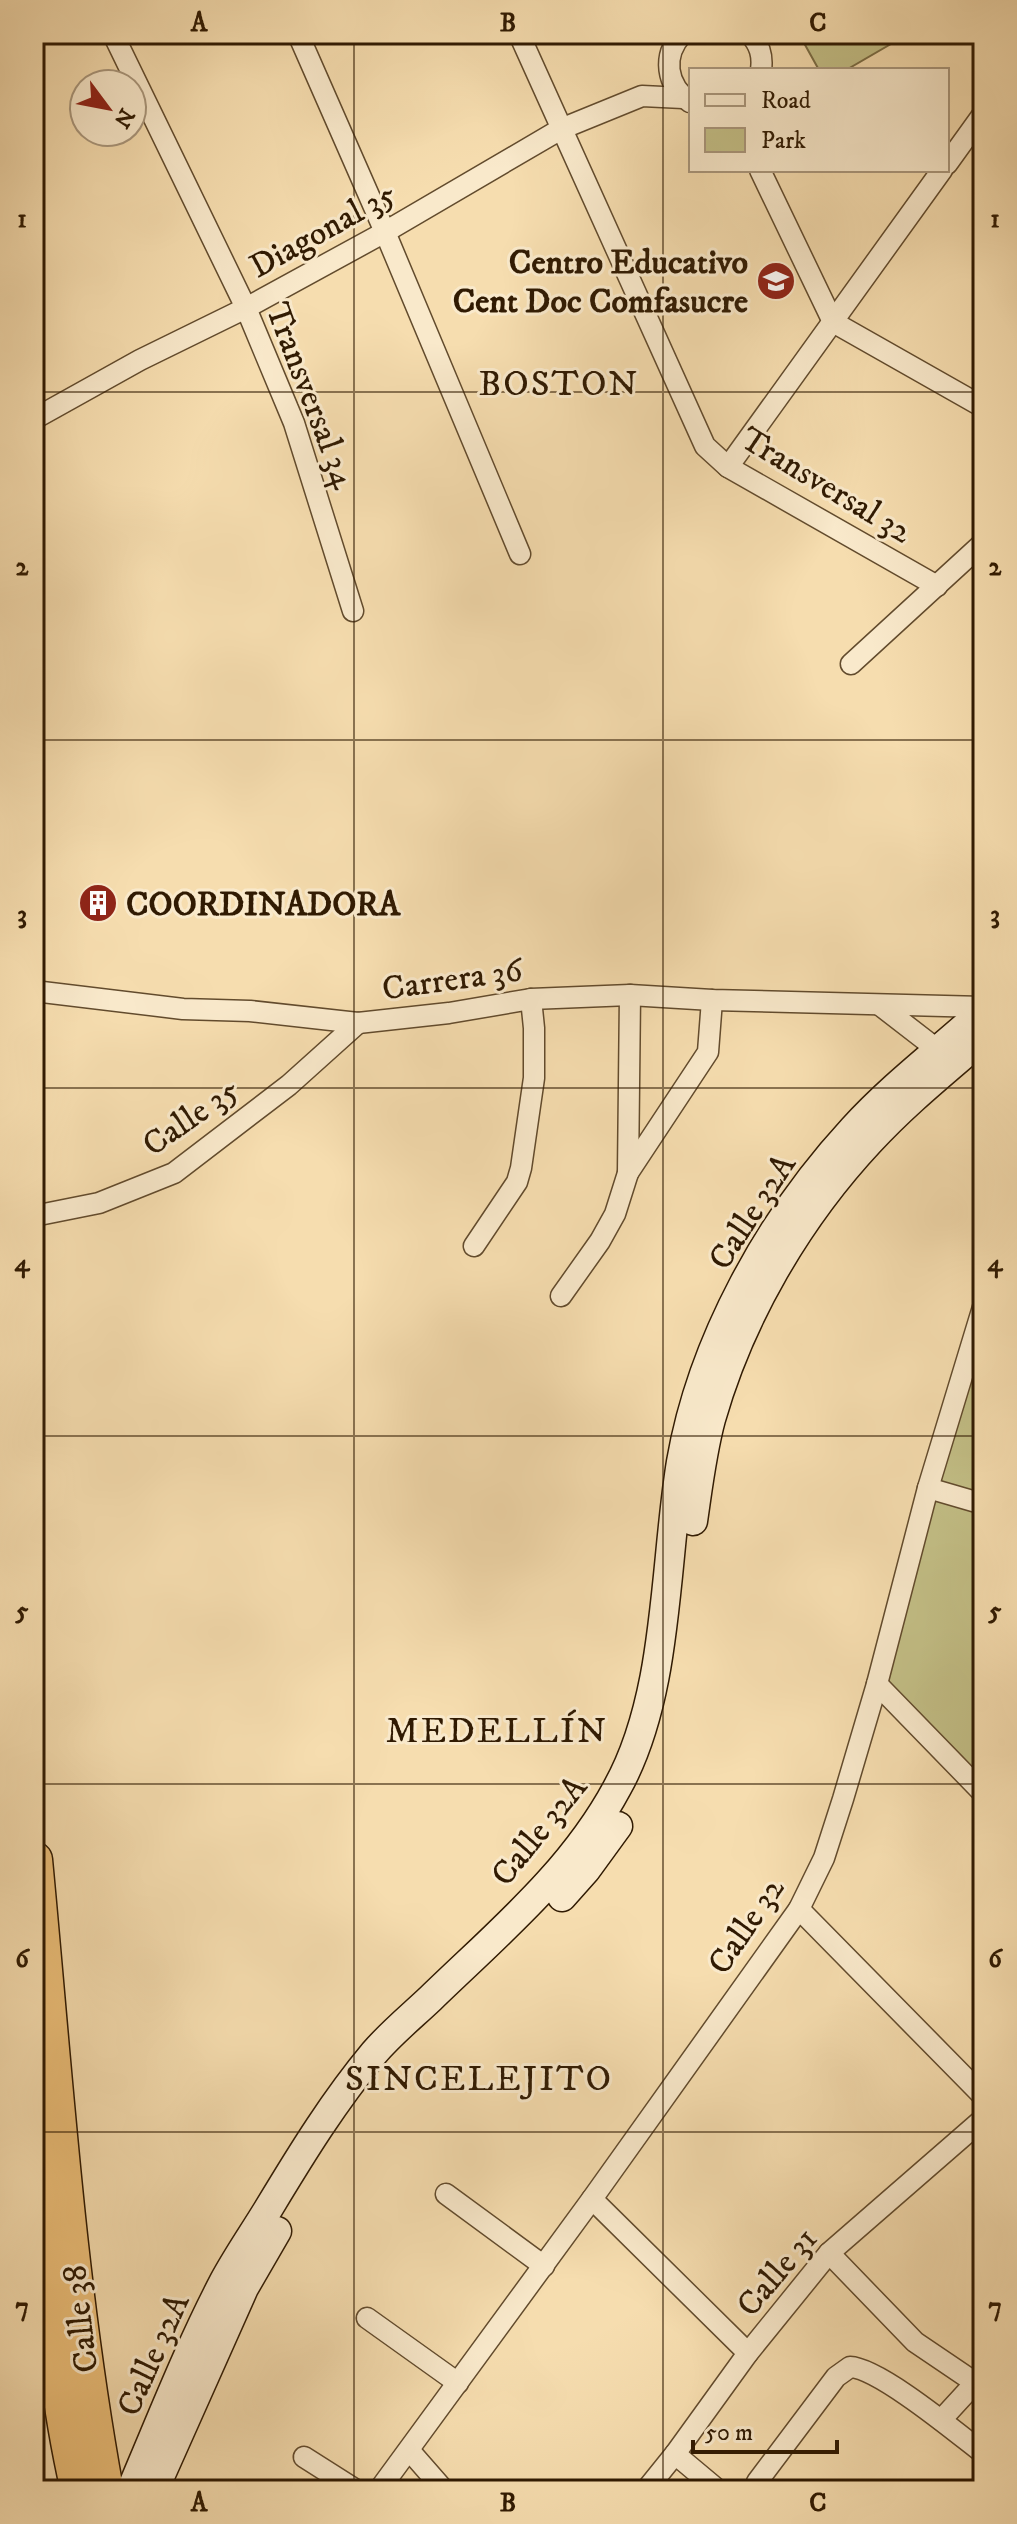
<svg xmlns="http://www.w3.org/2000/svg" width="1017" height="2524" viewBox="0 0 1017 2524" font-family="'IM FELL DW Pica',serif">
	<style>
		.green { fill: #c3bf86; stroke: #7a6c44; stroke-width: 2 }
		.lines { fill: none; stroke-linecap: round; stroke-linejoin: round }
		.street-casing { stroke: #624b2d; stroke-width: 23 }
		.secondary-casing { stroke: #301a02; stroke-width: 31 }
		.highway-casing { stroke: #301a02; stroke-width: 39 }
		.street { stroke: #f9e9cb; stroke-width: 20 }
		.secondary { stroke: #f9e9cb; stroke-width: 28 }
		.highway { stroke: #ebbe78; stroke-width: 36 }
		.grid { fill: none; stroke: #301a02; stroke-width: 2; stroke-opacity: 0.55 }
		.labels { text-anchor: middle; stroke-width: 6; stroke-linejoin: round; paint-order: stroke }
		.street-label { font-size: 34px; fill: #301a02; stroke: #f9e9cb }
		.poi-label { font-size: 34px; font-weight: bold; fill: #301a02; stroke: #f9e9cb; text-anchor: end }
		.neighbourhood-label { font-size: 36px; letter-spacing: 2px; fill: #301a02; stroke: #f9e9cb }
		.neatline { fill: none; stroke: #301a02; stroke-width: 3 }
		.grid-label { font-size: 26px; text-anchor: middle; font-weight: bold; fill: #301a02 }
	</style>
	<rect width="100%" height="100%" fill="#f6ddaf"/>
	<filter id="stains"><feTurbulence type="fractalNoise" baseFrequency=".0025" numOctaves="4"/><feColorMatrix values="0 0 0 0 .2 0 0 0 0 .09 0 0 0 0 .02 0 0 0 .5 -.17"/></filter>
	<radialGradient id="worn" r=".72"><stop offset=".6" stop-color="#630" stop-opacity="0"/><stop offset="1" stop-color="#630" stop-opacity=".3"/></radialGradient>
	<g class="green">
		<polygon points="799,34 908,34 846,70 819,70"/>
		<polygon points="983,1319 983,1793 877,1684"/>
	</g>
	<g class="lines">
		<defs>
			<g id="street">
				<polyline points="113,34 246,308 294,423 353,611"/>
				<polyline points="298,34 385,232 520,554"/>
				<polyline points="519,34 705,446 728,467 937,586"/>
				<path d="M682,34C662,56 666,85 690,102"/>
				<path d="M750,34C760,45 763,56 761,70"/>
				<polyline points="947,164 983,114"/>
				<polyline points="760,170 833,322 983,407"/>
				<polyline points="34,419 140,360 246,308 385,232 561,129 642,96 683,98"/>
				<polyline points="728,467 942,170"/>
				<polyline points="851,664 983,543"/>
				<polyline points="34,991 183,1009 250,1011 358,1023 449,1013 531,999 630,995 712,1000 983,1007"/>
				<polyline points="881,1006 947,1057"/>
				<polyline points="628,1173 708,1052 712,1000"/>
				<polyline points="34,1216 99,1203 174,1173 289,1085 358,1023"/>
				<polyline points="474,1246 517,1182 521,1168 534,1078 534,1028 531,999"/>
				<polyline points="561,1296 600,1241 615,1214 628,1173 630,995"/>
				<polyline points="928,1488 983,1504"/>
				<polyline points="877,1684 983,1793"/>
				<polyline points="799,1909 983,2096"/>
				<polyline points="446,2194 544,2266"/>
				<polyline points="592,2199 748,2353"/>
				<polyline points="829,2253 915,2342 983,2388"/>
				<polyline points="367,2318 458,2383"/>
				<polyline points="941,2420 975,2383"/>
				<polyline points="409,2450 444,2490"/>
				<polyline points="675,2454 718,2490"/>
				<polyline points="304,2457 356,2490"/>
				<path d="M757,2482L836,2377L850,2367C879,2368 957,2433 983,2453"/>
				<polyline points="379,2490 592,2199 799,1909 824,1858 843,1799 877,1684 928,1488 983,1307"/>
				<polyline points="646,2490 675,2454 748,2353 829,2253 983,2119"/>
			</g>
			<g id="secondary">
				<path d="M693,1521C698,1487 702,1452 711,1419C740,1317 798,1218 870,1141C905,1103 945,1071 983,1038"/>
				<polyline points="562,1897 586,1870 618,1826"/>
				<path d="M131,2490C161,2420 189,2348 224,2281C238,2255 255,2231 270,2206C302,2153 334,2101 374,2053C391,2033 412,2016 431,1998C498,1933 572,1872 617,1788C669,1695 664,1566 681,1462C702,1341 770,1219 853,1129C892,1086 940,1050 983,1011"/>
				<polyline points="154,2490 244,2288 277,2231"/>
			</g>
			<g id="highway">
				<path d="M34,1860C54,2070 67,2282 105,2490"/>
				<path d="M34,2132C46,2252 52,2373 79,2490"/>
			</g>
		</defs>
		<use href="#street" class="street-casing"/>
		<use href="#secondary" class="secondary-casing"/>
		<use href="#highway" class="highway-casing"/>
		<use href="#street" class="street"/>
		<use href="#secondary" class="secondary"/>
		<use href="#highway" class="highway"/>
	</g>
	<path class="grid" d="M354,34V2490M663,34V2490M34,392H983M34,740H983M34,1088H983M34,1436H983M34,1784H983M34,2132H983"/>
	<defs>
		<symbol id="school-disc" viewBox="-11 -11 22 22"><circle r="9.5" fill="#8f2418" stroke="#f9e9cb"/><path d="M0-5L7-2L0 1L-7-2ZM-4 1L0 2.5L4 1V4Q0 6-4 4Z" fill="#fff"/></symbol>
		<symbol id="building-disc" viewBox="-11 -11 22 22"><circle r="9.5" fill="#8f2418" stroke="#f9e9cb"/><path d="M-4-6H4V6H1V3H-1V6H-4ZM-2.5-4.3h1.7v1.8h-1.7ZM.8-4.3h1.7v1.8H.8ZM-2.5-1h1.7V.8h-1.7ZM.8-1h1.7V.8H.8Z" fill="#fff"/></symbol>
	</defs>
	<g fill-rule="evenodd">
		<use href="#school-disc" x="754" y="259" width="44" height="44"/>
		<use href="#building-disc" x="76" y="881" width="44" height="44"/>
	</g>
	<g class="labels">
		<g class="street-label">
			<text transform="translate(322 229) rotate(-29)" y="12">Diagonal 35</text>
			<text transform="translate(312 395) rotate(69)" y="12">Transversal 34</text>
			<text transform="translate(827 484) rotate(31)" y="12">Transversal 32</text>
			<text transform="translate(452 978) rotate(-8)" y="12">Carrera 36</text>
			<text transform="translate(190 1116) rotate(-35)" y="12">Calle 35</text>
			<text transform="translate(751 1211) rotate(-57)" y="12">Calle 32A</text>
			<text transform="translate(538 1830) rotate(-51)" y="12">Calle 32A</text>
			<text transform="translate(745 1925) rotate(-56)" y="12">Calle 32</text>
			<text transform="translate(776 2271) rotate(-50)" y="12">Calle 31</text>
			<text transform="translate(79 2319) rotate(-97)" y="12">Calle 38</text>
			<text transform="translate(152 2354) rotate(-66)" y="12">Calle 32A</text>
		</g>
		<g class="poi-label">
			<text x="748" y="273">Centro Educativo<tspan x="748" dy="39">Cent Doc Comfasucre</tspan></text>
			<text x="126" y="915" text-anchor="start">COORDINADORA</text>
		</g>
		<g class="neighbourhood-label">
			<text x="559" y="395">BOSTON</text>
			<text x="497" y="1742">MEDELLÍN</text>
			<text x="479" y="2090">SINCELEJITO</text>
		</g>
	</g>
	<rect width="1017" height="2524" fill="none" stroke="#f6ddaf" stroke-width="88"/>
	<rect x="689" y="68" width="260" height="104" fill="#f9e9cb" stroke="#a9967b" stroke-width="2"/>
	<rect x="705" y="94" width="40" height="12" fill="#f9e9cb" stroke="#a9967b" stroke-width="2"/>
	<text x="761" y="108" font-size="24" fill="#301a02">Road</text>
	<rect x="705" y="128" width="40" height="24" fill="#c3bf86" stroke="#a9967b" stroke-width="2"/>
	<text x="761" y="148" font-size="24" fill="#301a02">Park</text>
	<g transform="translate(108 108) rotate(122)"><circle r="38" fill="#f9e9cb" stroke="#a9967b" stroke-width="2"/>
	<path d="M0-6L14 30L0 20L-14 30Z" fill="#8f2418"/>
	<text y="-12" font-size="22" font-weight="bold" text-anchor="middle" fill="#301a02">N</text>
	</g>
	<path d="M693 2440v12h144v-12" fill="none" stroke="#301a02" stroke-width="4"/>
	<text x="705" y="2440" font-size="24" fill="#301a02" stroke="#f9e9cb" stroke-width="6" paint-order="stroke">50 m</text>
	<rect x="44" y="44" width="929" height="2436" class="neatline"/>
	<g class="grid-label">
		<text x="199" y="31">A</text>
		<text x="508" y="31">B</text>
		<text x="818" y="31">C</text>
		<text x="22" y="227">1</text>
		<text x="995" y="227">1</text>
		<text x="22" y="575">2</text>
		<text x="995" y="575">2</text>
		<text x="22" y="923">3</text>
		<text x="995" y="923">3</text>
		<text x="22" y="1271">4</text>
		<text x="995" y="1271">4</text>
		<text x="22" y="1619">5</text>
		<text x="995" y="1619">5</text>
		<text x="22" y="1967">6</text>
		<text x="995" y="1967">6</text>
		<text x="22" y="2315">7</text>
		<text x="995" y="2315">7</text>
		<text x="199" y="2511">A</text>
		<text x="508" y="2511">B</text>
		<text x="818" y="2511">C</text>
	</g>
	<rect width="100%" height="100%" filter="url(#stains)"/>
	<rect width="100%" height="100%" fill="url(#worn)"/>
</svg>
